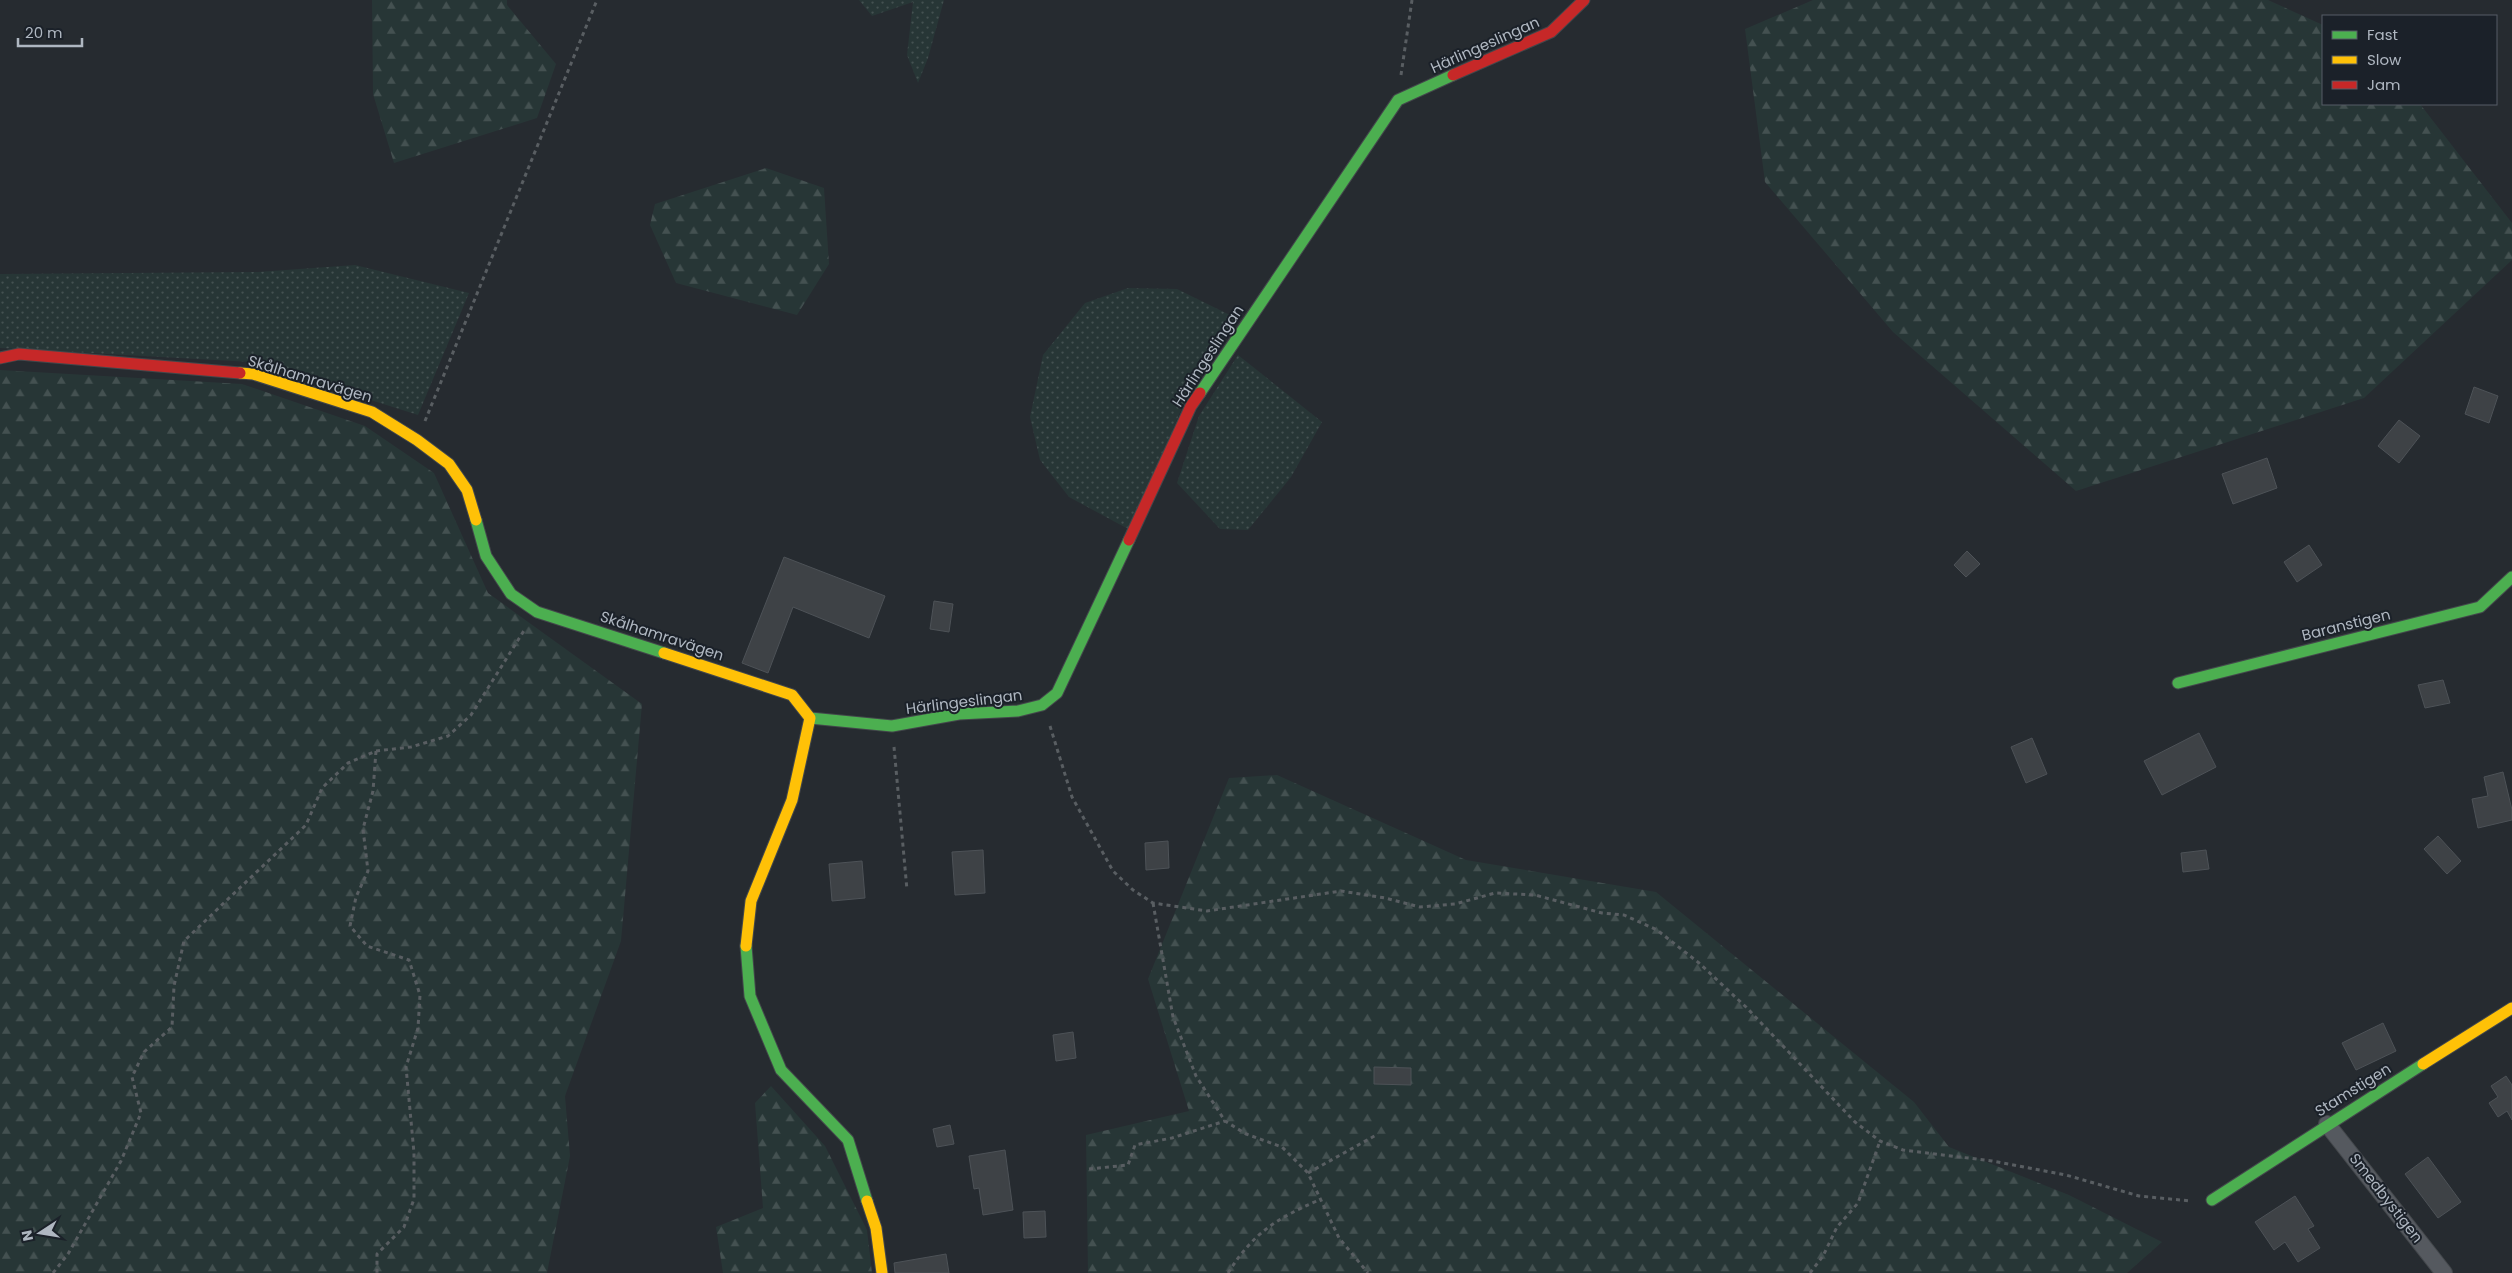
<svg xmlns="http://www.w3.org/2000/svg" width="2512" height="1273" viewBox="0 0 2512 1273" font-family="Poppins,sans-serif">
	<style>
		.grass { fill: url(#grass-dots) }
		.forest { fill: url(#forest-firs) }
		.building { fill: #3e4246; stroke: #4d5257 }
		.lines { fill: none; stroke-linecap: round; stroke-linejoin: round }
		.street-casing { stroke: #43474b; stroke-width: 18 }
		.fast-casing { stroke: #43474b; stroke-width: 13 }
		.slow-casing { stroke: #43474b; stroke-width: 13 }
		.jam-casing { stroke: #43474b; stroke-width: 13 }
		.path { stroke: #595e62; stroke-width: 3; stroke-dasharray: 4 4; stroke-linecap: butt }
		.street { stroke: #55595f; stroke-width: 16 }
		.fast { stroke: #4caf50; stroke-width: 11 }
		.slow { stroke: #ffc107; stroke-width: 11 }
		.jam { stroke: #c62828; stroke-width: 11 }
		.labels { text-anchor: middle; stroke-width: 4; stroke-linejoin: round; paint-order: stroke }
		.street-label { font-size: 15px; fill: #afb7c1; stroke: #1b2129 }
	</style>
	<defs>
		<pattern id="grass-dots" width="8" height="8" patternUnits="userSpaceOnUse" patternTransform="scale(1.25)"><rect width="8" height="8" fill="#273636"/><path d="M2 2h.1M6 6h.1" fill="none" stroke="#445151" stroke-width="1.8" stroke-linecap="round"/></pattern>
		<pattern id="forest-firs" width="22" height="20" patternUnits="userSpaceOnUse" patternTransform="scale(1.25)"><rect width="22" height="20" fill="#273636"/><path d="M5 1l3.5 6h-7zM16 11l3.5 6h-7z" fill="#445151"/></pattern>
	</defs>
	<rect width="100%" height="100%" fill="#262b30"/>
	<g class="grass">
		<polygon points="859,0 944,0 928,58 918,83 907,55 913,2 872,16"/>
		<polygon points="355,265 469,293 418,415 251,362 0,348 0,274 258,272"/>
		<polygon points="1128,288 1177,289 1236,318 1184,403 1130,530 1069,497 1040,460 1030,417 1043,355 1085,303"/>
		<polygon points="1238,355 1322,422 1291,477 1248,530 1220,529 1177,483 1199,416"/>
	</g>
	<g class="forest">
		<polygon points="372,0 507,0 507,5 556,64 537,118 394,163 373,94"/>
		<polygon points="1813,0 2268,0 2323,25 2323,104 2420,104 2512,223 2512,260 2364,398 2076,491 1893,332 1765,182 1745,29"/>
		<polygon points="766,168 824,188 829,264 797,315 676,283 650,225 655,204"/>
		<polygon points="0,370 242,384 365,426 434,473 488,593 642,704 621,941 565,1096 570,1156 547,1273 0,1273"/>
		<polygon points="1277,775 1466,860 1656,892 1914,1102 1949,1147 2069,1195 2162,1242 2127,1273 1088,1273 1086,1135 1189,1111 1148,979 1229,778"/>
		<polygon points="771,1086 825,1146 867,1230 872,1273 723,1273 716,1227 763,1208 755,1103"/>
	</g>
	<g class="building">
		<polygon points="2474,387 2498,396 2489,423 2465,414"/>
		<polygon points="2399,420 2420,436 2399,463 2378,446"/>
		<polygon points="2267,458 2277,488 2233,504 2222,474"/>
		<polygon points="2309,545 2322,565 2297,582 2284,562"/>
		<polygon points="1967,551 1980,564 1966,577 1954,565"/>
		<polygon points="784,557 885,596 869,638 793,607 768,673 742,663"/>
		<polygon points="934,601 953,604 949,632 930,629"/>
		<polygon points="2443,680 2450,703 2425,708 2418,685"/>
		<polygon points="2199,733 2216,767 2162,795 2144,761"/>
		<polygon points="2032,738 2047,774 2026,783 2011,747"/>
		<polygon points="2503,772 2512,810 2512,820 2478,828 2472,799 2488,796 2484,777"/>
		<polygon points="2438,836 2461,861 2447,874 2424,849"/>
		<polygon points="1168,841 1169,868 1146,870 1145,843"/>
		<polygon points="983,850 985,893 955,895 952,852"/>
		<polygon points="2206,850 2209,869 2183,872 2181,853"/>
		<polygon points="862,861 865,898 832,901 829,864"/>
		<polygon points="2383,1023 2396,1051 2356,1070 2342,1043"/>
		<polygon points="1073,1032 1076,1058 1056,1061 1053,1035"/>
		<polygon points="1374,1067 1411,1068 1411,1085 1374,1084"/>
		<polygon points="2506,1076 2512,1085 2512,1120 2507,1111 2498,1117 2489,1103 2498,1097 2491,1086"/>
		<polygon points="950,1125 954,1144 937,1147 933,1129"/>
		<polygon points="1005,1150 1013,1210 983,1215 979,1188 974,1189 969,1156"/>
		<polygon points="2428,1157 2461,1202 2438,1218 2405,1174"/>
		<polygon points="2295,1196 2314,1226 2308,1229 2320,1248 2298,1262 2285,1242 2274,1250 2255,1222"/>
		<polygon points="1045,1211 1046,1237 1024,1238 1023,1212"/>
		<polygon points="946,1254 949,1273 895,1273 894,1263"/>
	</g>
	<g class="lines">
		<defs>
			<polyline id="street" points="2327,1124 2444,1273"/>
			<g id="fast">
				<polyline points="1200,393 1398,100 1453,75"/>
				<polyline points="476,520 486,556 511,594 537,612 664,653"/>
				<polyline points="2178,683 2480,607 2512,577"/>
				<polyline points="810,718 892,726 959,714 1018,711 1042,705 1057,693 1129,540"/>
				<polyline points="746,946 750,996 781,1070 848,1140 867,1201"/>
				<polyline points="2212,1200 2423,1064"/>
			</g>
			<g id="slow">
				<polyline points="240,373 253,374 372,412 417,440 449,464 467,490 476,520"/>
				<polyline points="664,653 792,695 810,718 792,800 751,901 746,946"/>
				<polyline points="2423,1064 2512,1008"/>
				<polyline points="867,1201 876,1228 882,1273"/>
			</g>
			<g id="jam">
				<polyline points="1453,75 1551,32 1584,0"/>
				<polyline points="0,358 19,354 240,373"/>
				<polyline points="1129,540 1191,406 1200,393"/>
			</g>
		</defs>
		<use href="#street" class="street-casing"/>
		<use href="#fast" class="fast-casing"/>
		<use href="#slow" class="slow-casing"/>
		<use href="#jam" class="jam-casing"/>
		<g class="path">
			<polyline points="1401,75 1412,0"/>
			<polyline points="425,421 597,0"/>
			<polyline points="1050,726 1072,797 1113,871 1133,890 1153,903 1207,911 1341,891 1385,898 1420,907 1455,904 1495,893 1535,895 1602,913 1624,915 1657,930 1699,963 1746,1007 1855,1122 1880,1141 1903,1150 1992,1161 2066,1175 2139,1196 2191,1201"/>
			<polyline points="894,747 907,890"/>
			<polyline points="376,751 373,791 363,829 368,871 356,897 350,926 367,946 409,960 420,995 418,1028 406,1067 414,1153 414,1199 404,1227 377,1254 377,1273"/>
			<polyline points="1153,903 1173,1017 1196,1076 1225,1121 1246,1134 1282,1147 1308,1173 1339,1238 1368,1273"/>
			<polyline points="1089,1169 1128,1165 1135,1145 1172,1138 1225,1121"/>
			<polyline points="1308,1173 1378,1134"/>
			<polyline points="53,1273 68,1254 121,1161 141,1113 132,1077 144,1052 172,1027 174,986 184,941 306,825 322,788 348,763 376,751 411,747 448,736 471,715 525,629"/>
			<path d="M1228,1273C1254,1232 1276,1219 1319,1200"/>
			<polyline points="1810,1273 1823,1256 1837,1227 1858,1203 1880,1141"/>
		</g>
		<use href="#street" class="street"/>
		<use href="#fast" class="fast"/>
		<use href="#slow" class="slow"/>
		<use href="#jam" class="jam"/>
	</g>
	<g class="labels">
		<g class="street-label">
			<text transform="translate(1485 45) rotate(-24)" y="5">Härlingeslingan</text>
			<text transform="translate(1208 356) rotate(-57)" y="5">Härlingeslingan</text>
			<text transform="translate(310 379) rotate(17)" y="5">Skålhamravägen</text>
			<text transform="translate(2346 625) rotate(-14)" y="5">Baranstigen</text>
			<text transform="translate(662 636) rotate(18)" y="5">Skålhamravägen</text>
			<text transform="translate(964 702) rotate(-7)" y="5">Härlingeslingan</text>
			<text transform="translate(2353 1090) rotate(-32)" y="5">Stamstigen</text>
			<text transform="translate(2386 1198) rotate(52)" y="5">Smedbystigen</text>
		</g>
	</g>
	<rect x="2322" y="15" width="175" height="90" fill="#1b2129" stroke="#565d66"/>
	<rect x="2332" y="31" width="25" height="8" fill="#4caf50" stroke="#565d66"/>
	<text x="2367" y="40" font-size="15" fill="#afb7c1">Fast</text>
	<rect x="2332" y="56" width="25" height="8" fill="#ffc107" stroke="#565d66"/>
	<text x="2367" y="65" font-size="15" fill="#afb7c1">Slow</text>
	<rect x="2332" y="81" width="25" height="8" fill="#c62828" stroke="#565d66"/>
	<text x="2367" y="90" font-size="15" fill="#afb7c1">Jam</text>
	<g transform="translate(40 1233) rotate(258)" stroke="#1b2129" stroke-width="4" paint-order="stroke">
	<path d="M0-4L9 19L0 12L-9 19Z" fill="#afb7c1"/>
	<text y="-8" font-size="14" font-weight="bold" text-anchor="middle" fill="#afb7c1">N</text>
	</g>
	<path d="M18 38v8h64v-8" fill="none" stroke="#afb7c1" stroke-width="2.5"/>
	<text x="25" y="38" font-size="15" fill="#afb7c1" stroke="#1b2129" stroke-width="4" paint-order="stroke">20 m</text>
</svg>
